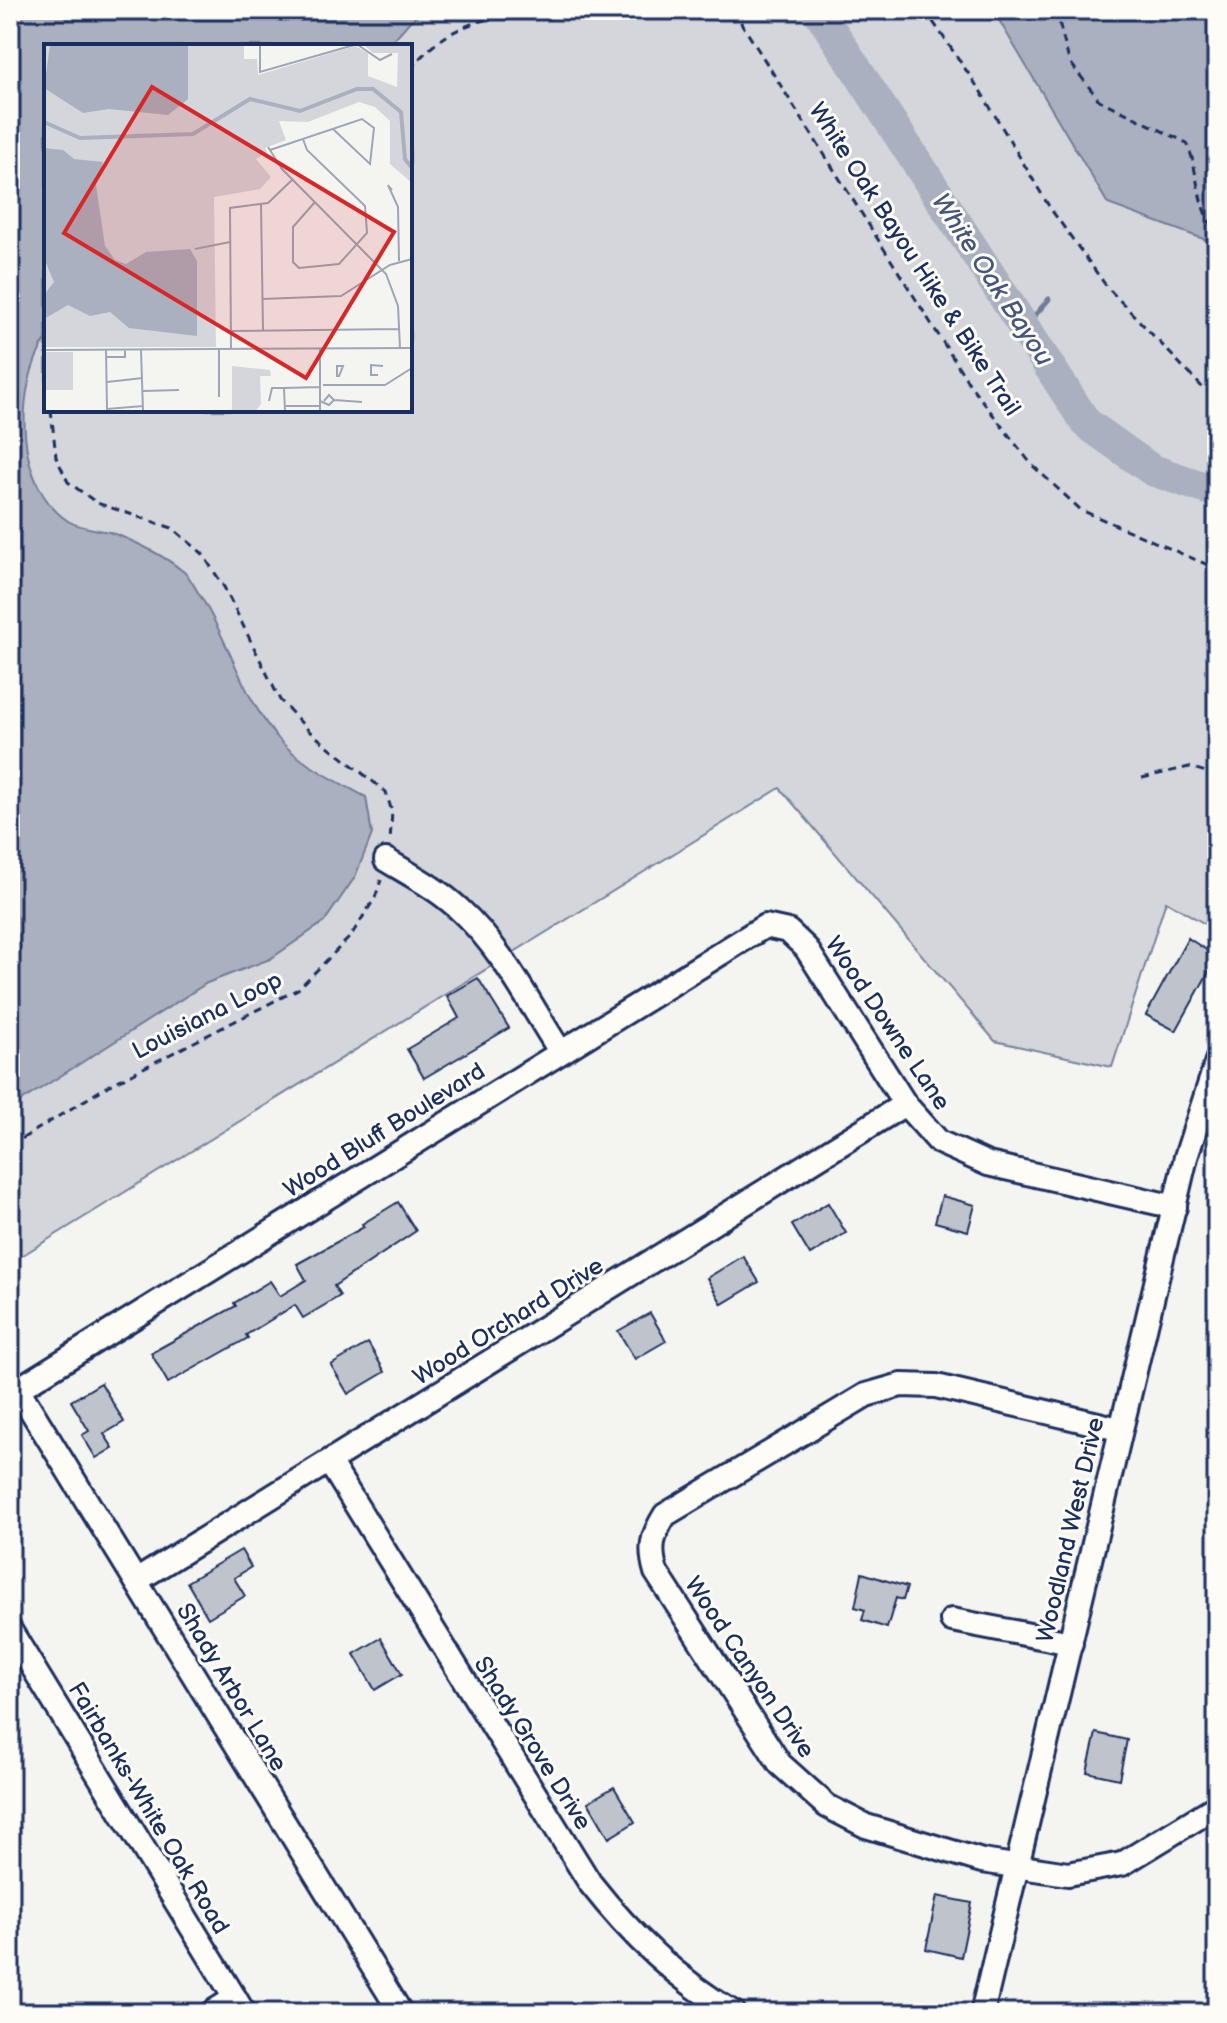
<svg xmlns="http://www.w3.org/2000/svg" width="1227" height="2023" viewBox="0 0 1227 2023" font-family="'Balsamiq Sans',sans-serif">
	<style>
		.green { fill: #d4d6db; stroke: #78829c; stroke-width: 2; fill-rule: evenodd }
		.water { fill: #aab0bf; stroke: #717c98; stroke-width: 2 }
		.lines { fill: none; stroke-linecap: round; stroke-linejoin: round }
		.stream { stroke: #717c98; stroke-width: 5 }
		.river { stroke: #aab0bf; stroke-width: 32 }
		.building { fill: #bfc3cc; stroke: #1b2f5e; stroke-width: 2 }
		.minor-casing { stroke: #1b2f5e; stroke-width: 28 }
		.path { stroke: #1b2f5e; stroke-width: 3; stroke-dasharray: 8 6; stroke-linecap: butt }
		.minor { stroke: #fdfcf7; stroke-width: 22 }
		.labels { text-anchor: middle; stroke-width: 6; stroke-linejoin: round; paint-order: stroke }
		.street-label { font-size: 24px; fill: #1b2f5e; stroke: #fdfcf7 }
		.water-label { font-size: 26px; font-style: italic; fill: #46567b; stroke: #fdfcf7 }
		.inset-river { fill: none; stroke: #aab0bf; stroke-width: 4 }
		.inset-road { fill: none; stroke: #9da5b6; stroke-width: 2 }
		.view { fill: #d62828; fill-opacity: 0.15; stroke: #d62828; stroke-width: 4 }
		.inset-edge { fill: none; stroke: #1b2f5e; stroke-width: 4 }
	</style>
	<rect width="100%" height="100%" fill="#f4f4f1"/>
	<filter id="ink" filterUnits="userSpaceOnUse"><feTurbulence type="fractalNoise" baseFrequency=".0125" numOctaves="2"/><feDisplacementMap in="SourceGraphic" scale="16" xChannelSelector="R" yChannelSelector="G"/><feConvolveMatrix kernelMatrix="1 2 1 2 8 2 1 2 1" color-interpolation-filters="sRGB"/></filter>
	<g filter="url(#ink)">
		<path class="green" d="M10,10H1217V931L1166,901L1112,1067L995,1041L780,788L10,1263ZM46,46H410V410H46Z"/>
		<g class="water">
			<path d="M10,10H426L411,20L388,46H46V339C14,389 15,486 68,521C79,528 97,529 109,532C133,540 165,556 184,572C191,578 196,590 201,597C228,640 241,691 272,731C294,761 333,779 366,797L372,834L355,877L324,922L270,959L207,983L10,1108Z"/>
			<polygon points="993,10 1217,10 1217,244 1108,204"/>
		</g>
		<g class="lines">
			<polyline class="stream" points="1024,328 1049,299"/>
			<polyline class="river" points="818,10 1086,423 1152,470 1217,492"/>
		</g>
		<g class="building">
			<polygon points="1188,938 1217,957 1176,1031 1146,1015"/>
			<polygon points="478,978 509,1028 424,1078 407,1049 459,1018 447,996"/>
			<polygon points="942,1196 975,1205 968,1231 935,1222"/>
			<polygon points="398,1202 416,1231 334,1286 340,1296 303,1318 295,1305 246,1335 248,1338 168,1383 151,1353 236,1306 234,1303 270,1281 280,1296 306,1280 297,1264 364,1227 362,1224"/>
			<polygon points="828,1203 846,1233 810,1255 792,1225"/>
			<polygon points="743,1256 759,1282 722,1304 707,1278"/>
			<polygon points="650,1313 666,1341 635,1359 618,1331"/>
			<polygon points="368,1343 385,1372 348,1394 331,1365"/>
			<polygon points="101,1383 124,1422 104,1434 113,1448 96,1458 82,1435 89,1431 71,1401"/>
			<polygon points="241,1550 251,1567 234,1578 245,1596 208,1618 187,1582"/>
			<polygon points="862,1573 907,1587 903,1600 896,1598 887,1628 862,1620 865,1610 855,1607"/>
			<polygon points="381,1638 402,1674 375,1690 354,1654"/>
			<polygon points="1096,1733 1127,1740 1119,1779 1087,1772"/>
			<polygon points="614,1787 635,1822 609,1838 588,1802"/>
			<polygon points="937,1896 972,1903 961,1957 926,1949"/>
		</g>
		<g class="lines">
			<defs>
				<g id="minor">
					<path d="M386,860C411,875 438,889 459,909C502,948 529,1003 560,1051"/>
					<polyline points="18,1389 401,2013"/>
					<polyline points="10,1394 765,926 788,931 806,948 905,1104 939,1142 988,1164 1175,1207"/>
					<path d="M1119,1429L936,1386L901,1385L866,1395L665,1515C652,1536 649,1548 656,1572L780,1764L827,1806L866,1826L982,1861L1068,1874L1122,1864L1217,1806"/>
					<path d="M330,1463L590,1883C631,1935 676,1979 734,2013"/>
					<polyline points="136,1581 905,1104"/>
					<polyline points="952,1620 1071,1643"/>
					<polyline points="10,1630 244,2013"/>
					<polyline points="211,2013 235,1998"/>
					<polyline points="982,2013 1186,1157 1217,1061"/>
				</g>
			</defs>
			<use href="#minor" class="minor-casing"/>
			<g class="path">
				<polyline points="733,10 970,385 1032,465 1081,510 1217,569"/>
				<polyline points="925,10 981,92 1050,208 1107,287 1205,390 1217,396"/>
				<path d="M1056,10L1069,61L1099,100L1187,143C1199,171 1196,210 1217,232"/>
				<path d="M410,69C446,27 472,22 525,10"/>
				<polyline points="51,410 56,457 68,482 97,503 172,528 202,553 224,587 280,700 309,731 386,792 392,812 390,841"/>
				<polyline points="1212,741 1217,750"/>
				<polyline points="1142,778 1189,767 1217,775"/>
				<polyline points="10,1146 108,1086 298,989 350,937 375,898 381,880"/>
			</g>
			<use href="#minor" class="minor"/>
		</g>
	</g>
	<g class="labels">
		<g class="street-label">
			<text transform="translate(915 259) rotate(57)" y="8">White Oak Bayou Hike &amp; Bike Trail</text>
			<text transform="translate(207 1015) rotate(-27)" y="8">Louisiana Loop</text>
			<text transform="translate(888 1023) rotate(56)" y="8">Wood Downe Lane</text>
			<text transform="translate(384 1130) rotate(-32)" y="8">Wood Bluff Boulevard</text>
			<text transform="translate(508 1321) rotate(-32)" y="8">Wood Orchard Drive</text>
			<text transform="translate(1070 1530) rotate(-77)" y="8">Woodland West Drive</text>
			<text transform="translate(750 1667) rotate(56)" y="8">Wood Canyon Drive</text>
			<text transform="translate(232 1687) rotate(59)" y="8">Shady Arbor Lane</text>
			<text transform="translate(533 1743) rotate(58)" y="8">Shady Grove Drive</text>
			<text transform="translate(149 1808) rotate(59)" y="8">Fairbanks-White Oak Road</text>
		</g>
		<g class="water-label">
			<text transform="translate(993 279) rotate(57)" y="9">White Oak Bayou</text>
		</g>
	</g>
	<g transform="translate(44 44)">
		<rect width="368" height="368" fill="#f4f4f1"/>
		<path d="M0,1H200V15H213L214,31L311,2L324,9V32L353,43L354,9H329L320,1H368V139L346,120V77L331,63L315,58L264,78L235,77L242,96L221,104L223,108L212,115L227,133L216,145L170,153L172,303H0ZM0,308H29V346H0ZM188,322L226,326L227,332H216L217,360L212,367H188Z" fill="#d4d6db"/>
		<path d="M6,1H144V55L124,71L65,65L39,69L0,44ZM0,104L19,106L30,115L59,118L52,141L61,202L71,216L82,220L102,208L146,205L153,217V292L85,284L66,268L46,272L24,261L0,275V251L10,238L0,214Z" fill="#aab0bf"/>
		<path class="inset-river" d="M0,78L36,94L149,90L206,55L256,67L313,45H329L357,68L361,115L368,124"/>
		<path class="inset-road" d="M216,1V28L310,1M314,1L336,16L348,10M259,95L263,106L321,162L323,189L295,220L255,224L249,218V183L271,158M224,103L238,125L342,230L354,262L356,304M226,106L318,75L330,84L326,120L289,85M348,146L344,141L354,163L355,217M217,160L219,286M151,205L186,198M218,255L297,252L346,221L368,215M187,287L356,285M276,304V367M187,305L186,164L224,159L249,135M0,306L368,304M62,306L63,365L99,362M97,306L99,367M62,313H81V306M293,322H299L295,332H293ZM334,331H327V321L339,322M63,338L99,334M279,341H341L368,324M99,347L135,346M175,353V305M290,356L318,358M225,357L228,344H240M276,357L285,361L290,356L285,351L280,357M241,362H276M241,367L240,344L276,343"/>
		<path class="view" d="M108,43L350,188L262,334L20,189Z"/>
		<rect width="368" height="368" class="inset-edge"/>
	</g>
	<rect width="1227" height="2023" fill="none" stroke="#fdfcf7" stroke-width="40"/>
	<rect x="20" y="20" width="1187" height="1983" fill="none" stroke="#1b2f5e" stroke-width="3" filter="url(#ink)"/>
</svg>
